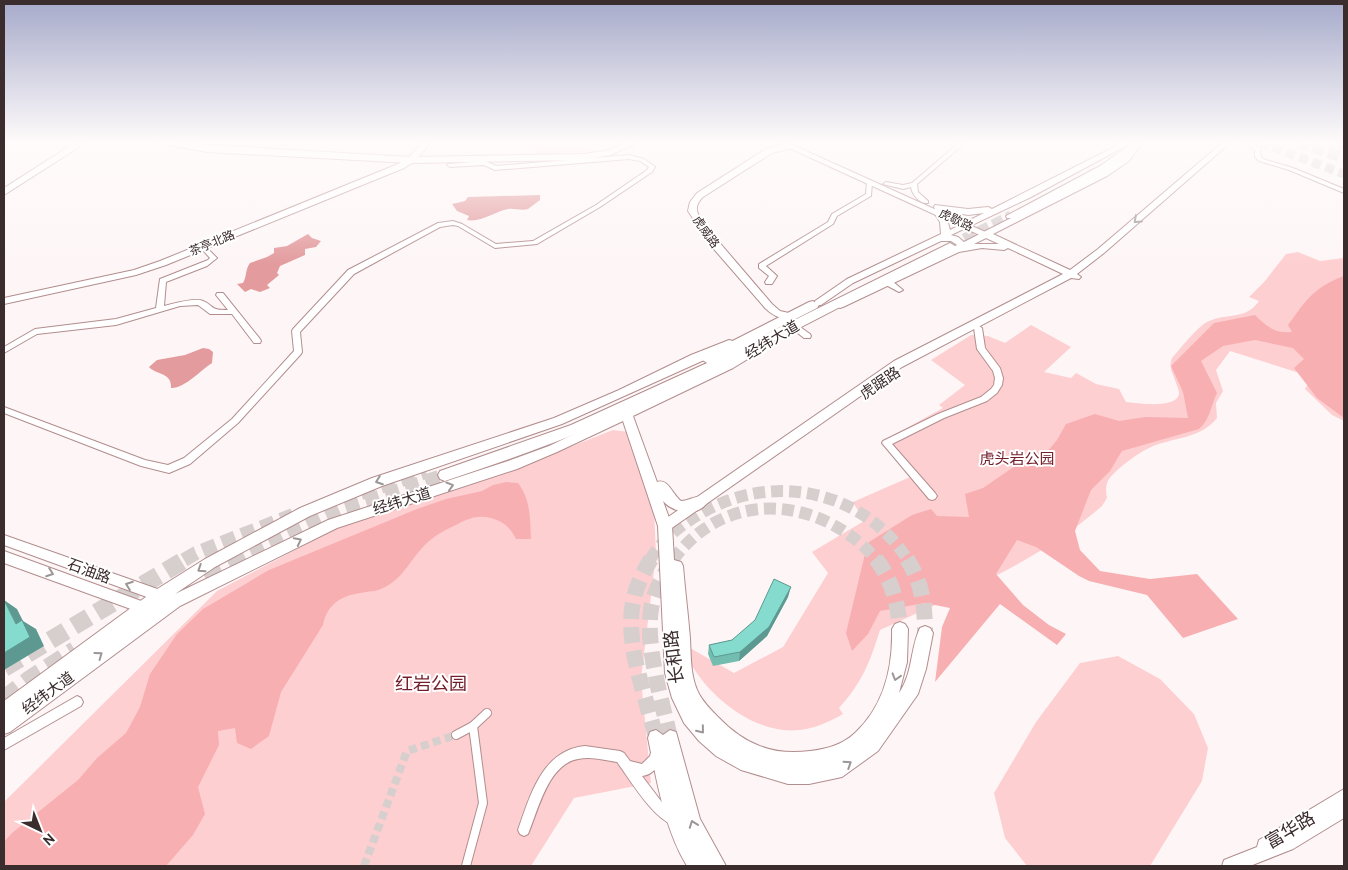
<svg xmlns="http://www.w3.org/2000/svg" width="1348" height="870" viewBox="0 0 1348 870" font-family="Overpass,'Noto Sans SC',sans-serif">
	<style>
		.green { fill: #fecfd1 }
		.forest { fill: #f8afb2 }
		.water { fill: #e39b9e }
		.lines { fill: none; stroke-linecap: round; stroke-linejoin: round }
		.pedestrian-tunnel { stroke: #d7cece; stroke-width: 8; stroke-dasharray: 8 4.5; stroke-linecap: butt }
		.secondary-tunnel-far2 { stroke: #d7cece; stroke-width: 9; stroke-dasharray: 9 5; stroke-linecap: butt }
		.secondary-tunnel-far1 { stroke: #d7cece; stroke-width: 12; stroke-dasharray: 12 6; stroke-linecap: butt }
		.secondary-tunnel { stroke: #d7cece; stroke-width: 16; stroke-dasharray: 16 8; stroke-linecap: butt }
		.primary-tunnel-far2 { stroke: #d7cece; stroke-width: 11; stroke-dasharray: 11 5; stroke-linecap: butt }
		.primary-tunnel-far1 { stroke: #d7cece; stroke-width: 14; stroke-dasharray: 14 7; stroke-linecap: butt }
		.primary-tunnel { stroke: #d7cece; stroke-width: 18; stroke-dasharray: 18 9; stroke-linecap: butt }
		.trunk-tunnel { stroke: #d7cece; stroke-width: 11; stroke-dasharray: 11 5; stroke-linecap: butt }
		.pedestrian-casing { stroke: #b28d8e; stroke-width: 10 }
		.minor-casing { stroke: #b28d8e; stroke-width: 2 }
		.tertiary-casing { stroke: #b28d8e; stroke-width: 2 }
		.secondary-casing { stroke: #b28d8e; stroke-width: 2 }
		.primary-casing { stroke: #b28d8e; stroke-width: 2 }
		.pedestrian { stroke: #fff; stroke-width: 8 }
		.minor { fill: #fff; fill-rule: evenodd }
		.tertiary { fill: #fff; fill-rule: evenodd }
		.secondary { fill: #fff; fill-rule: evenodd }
		.primary { fill: #fff; fill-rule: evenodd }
		.wall { fill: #72bcb0 }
		.shaded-wall { fill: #5d9990 }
		.building { fill: #85dbcd; stroke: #5d9990 }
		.oneway { stroke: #9d9696 }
		.labels { text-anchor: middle; stroke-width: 4; stroke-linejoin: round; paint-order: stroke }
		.far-street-label { font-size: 12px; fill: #3b2c2d; stroke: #fff }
		.street-label { font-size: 15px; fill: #3b2c2d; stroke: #fff }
		.park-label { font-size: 15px; fill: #74202c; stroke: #fff }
		.near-street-label { font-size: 18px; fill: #3b2c2d; stroke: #fff }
		.near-park-label { font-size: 18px; fill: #74202c; stroke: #fff }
	</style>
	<rect width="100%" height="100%" fill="#fef6f6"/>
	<g class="green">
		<polygon points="574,146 592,151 536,154 538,148"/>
		<path d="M1298,252L1320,261L1344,258V421L1332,415L1305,389L1312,377L1230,351L1216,370L1223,391L1216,403L1217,418C1201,439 1174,437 1151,447C1140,452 1131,459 1122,466C1109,478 1104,480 1107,498L1102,506C1038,562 957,595 880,630C870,662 862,683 839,708L843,714C829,722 816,728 800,730C754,735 707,696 687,657L690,648L734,673L783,647L828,573L812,552L864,521L853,502L910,477L881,442L943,408L939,405L965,385L931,360L971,335L988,336L1005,343L1031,325L1071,347L1044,372L1071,378L1076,373L1096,384L1119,389L1126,402C1137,403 1180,410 1179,392C1178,387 1175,381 1174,377C1171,370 1169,366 1172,358C1181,348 1196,328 1207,322C1228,312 1245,321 1259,301L1249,297L1265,281L1286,254Z"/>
		<polygon points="613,430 629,432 654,508 656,554 641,679 651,783 574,798 531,866 4,866 4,802 217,591 364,514 506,472"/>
		<polygon points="1118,656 1160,679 1194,714 1208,748 1202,781 1150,866 1027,866 1005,838 994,793 1036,722 1080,663"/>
	</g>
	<g class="forest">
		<path d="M1344,276V418L1317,398L1294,368L1304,359L1293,348L1255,340L1223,346L1201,361L1217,393C1211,405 1210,420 1199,429L1122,451L1110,471L1091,490L1075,531L1080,550L1100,571L1150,579L1197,574L1238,619L1183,638L1147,595L1089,581L1079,576L1036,547L1017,540L996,574L1023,605L1049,625L1066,634L1057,645L1000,604L935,682L942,627L950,608L925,603L880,611L868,634L852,651L846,633L865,554L869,542L912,515L931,509L937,516L969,517L965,494L983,488L1031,455L1047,452L1057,440L1066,424L1095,414L1119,421L1145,417L1188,418L1183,392L1171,366L1214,323L1255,315C1266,326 1275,334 1292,332L1288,325C1306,300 1314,287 1344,276Z"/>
		<path d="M506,482L518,483C531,500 530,519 531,539H516C510,527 504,522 491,518C478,515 469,518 458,524C447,529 437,534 428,542C412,556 404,579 383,588C376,592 368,591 360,593C340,596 327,605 323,625L281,692L269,736L251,749L237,743L235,728L218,731L219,745L198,787L205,814L193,835L166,866H4V842L12,833L78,780L97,758L126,733L140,707L150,674L177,634L203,609L269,570L417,509L446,499L482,491L493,485Z"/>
	</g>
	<g class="water">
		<path d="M540,195V200L528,209C521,211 515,208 508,209C496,211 480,223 467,220L469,216L457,211L452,204L465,201L468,197Z"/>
		<path d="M308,234L312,238L321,241L316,247L305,249V255L280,266L277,273L279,275L267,285L270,288L260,292L251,289L245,292L237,284L243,283C247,276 245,270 250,263L267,257L274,253V248L287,246Z"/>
		<path d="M203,348L209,349L213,352L212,363C201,370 184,389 171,388C172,372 156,375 149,367L157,360L185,355Z"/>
	</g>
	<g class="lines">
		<polyline class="pedestrian-tunnel" points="364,866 407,751 456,735"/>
		<polyline class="secondary-tunnel-far2" points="1260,142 1344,174"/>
		<g class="secondary-tunnel-far1">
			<path d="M650,560C662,539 682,524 703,512C774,472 863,490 908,560"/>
			<path d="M673,560C726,487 821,496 877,560"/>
		</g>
		<g class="secondary-tunnel">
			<path d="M651,559C644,571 637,584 634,598C623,640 646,696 656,738"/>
			<path d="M876,559C892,580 898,603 900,629"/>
			<path d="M907,559C922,582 925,605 925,633"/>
			<path d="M670,738C662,700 642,638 653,600C657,586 666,571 674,559"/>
		</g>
		<polyline class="primary-tunnel-far2" points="950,246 1011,216"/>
		<g class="primary-tunnel-far1">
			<polyline points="361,493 426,472"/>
			<polyline points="184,560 196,553 293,515"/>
			<polyline points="231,560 339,510 445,475"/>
		</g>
		<g class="primary-tunnel">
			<polyline points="203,573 234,559"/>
			<polyline points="4,668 186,559"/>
			<polyline points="4,699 30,679 75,650"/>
		</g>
		<g class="trunk-tunnel">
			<polyline points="1298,142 1344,158"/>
			<polyline points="1340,142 1344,143"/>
		</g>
		<defs>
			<g id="pedestrian">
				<polyline points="456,735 473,726 487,713"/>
				<polyline points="466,866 483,803 473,726"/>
			</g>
			<g id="minor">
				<path d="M960,142H966L917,184L918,192L928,201V203C920,204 912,195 911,187L903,189L883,184L886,182L903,185L912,183Z"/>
				<polygon points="1242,142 1249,142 1260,148 1261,157 1263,159 1293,168 1344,189 1344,193 1289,170 1259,161 1255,157 1255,150"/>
				<polygon points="629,155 644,159 654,166 655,167 652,172 600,207 537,244 495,248 458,226 453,225 440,227 354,274 300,332 302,352 301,354 238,423 190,464 169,473 141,466 4,413 4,407 145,460 168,465 184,458 232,419 294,351 292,331 293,329 348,270 438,223 453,221 462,224 496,244 533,241 596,205 647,170 649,167 640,161 629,159 495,170 484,165 450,167 447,165 448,164 485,161 496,166"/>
				<polygon points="867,181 872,182 871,196 837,216 833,224 766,266 777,276 772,284 766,284 765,282 769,276 759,268 759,264 828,222 832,214 866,194"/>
				<path d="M203,245L205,246L217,258L207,266L166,282L164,306C173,304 195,297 203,301C216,307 209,310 228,310L216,295L217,293H223L260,339L261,341L260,343H254L232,314H210L198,305L180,306L116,325L37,334L4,353V347L35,329L116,319L156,308L160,279L208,260L210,258L200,247Z"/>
				<polygon points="886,281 892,281 903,290 899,292 886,285"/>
				<polygon points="793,322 810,334 811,336 810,338 804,338 790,327 789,325"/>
				<polygon points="978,325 982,328 985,348 1000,368 1003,378 1002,385 997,393 987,401 944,418 892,444 935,493 937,496 935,499 932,500 929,499 882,443 883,441 938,414 981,397 991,389 994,385 995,378 993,371 977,349 974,328"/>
				<polygon points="77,696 81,698 83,702 81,706 4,750 4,738"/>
				<path d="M585,746L620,751L624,753L630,761L642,764L650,756L652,749L656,747L660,749C665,761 654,775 642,776L664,805L677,815L679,819L677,823L673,825C652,817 631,781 617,762C604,760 591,756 578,759C548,764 538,811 528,834L524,836L520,834L518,830C530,796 542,750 585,746Z"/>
			</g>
			<g id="tertiary">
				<polygon points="423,142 431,142 414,162 404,168 166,265 136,275 4,304 4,298 134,270 160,261 398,164 408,158"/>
				<path d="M1124,142H1133L1031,197L951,235L958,237L964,242L1101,172L1123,157L1135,142H1143L1129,161L1107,176L993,234L1070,270L1098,249L1223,142H1231L1104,253L1077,274L1081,277L1079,279L1071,278L902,367L669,530L665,531L661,530L659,526L661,522L894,361L1063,274L1008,248L1004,250L982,248L959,252L843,307L840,308L835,305L957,245L951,241H941L853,283L821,305H815V301L847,279L941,234L940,222L933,211L935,209L934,207L935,205L968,209L988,207L992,209ZM941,210L968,215L984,213L950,230L947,219ZM986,238L999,244H974Z"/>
				<path d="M779,145H792L796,147L772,153L703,197C691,208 699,217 707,228L772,304L780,311L793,314L795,316L793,318C782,320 773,316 765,308L713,248L688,211L690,202L697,193L766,149Z"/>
				<polygon points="4,535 166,592 171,594 173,598 171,602 166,604 4,545"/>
				<polygon points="4,551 155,606 157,610 155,614 150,616 4,563"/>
				<polygon points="1344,789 1344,818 1293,849 1250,866 1222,866 1224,860 1257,847 1259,840"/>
			</g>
			<g id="secondary">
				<polygon points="158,142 411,157 583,154 605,151 628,142 639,142 610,155 583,160 411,163 207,152 162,144"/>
				<polygon points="776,142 786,142 992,235 990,237 984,237"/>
				<path d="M729,340L733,341L735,344L733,347L562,424L382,486L310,516L215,567L175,594L328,520L508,461L549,446L725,362L760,342L766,346L764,349L733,368L633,416L657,482C668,478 672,494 681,501C689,501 697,494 706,497L708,501C699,518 673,513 663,501L672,526L674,560L681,562L683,566C685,590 688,614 690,638C691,656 690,677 699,694C704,703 711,710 718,717C744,744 772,756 810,751C827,749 842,745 855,733C884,706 893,667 892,629L895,624L900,622L905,624L908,629L907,662L899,693C913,673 910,649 920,628L925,626L930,628L933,633L926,669L918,694L878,751L842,777L809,784H788L741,770L716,756L699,741L684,723L672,698L665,673L658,526L623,421L557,452L517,469L337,528L180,606L10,732L4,734V701L154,591L205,559L300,508L372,478L554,418L619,390L691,355Z"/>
				<path d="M656,730L663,735L670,730L676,732L700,819L726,866H687C664,828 657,781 648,738L650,732Z"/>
			</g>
			<g id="primary">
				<polygon points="76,142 87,142 4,195 4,188"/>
				<polygon points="1134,142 1145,142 1106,170 1015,218 1007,218 1006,216 1100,166"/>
				<path d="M950,243L955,246L954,248C836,308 719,373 598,425C548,446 496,464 445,481L440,479L438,475L440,471L571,425L707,363L701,359L703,356L809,302L813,301L819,305L817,308L748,343Z"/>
			</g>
		</defs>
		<use href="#pedestrian" class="pedestrian-casing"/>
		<use href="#minor" class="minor-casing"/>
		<use href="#tertiary" class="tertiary-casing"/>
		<use href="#secondary" class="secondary-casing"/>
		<use href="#primary" class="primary-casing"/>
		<use href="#pedestrian" class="pedestrian"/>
		<use href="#minor" class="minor"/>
		<use href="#tertiary" class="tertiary"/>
		<use href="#secondary" class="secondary"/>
		<use href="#primary" class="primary"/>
	</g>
	<polygon class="wall" points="788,597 767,636 739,661 713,666 708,654 709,645 732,640"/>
	<g class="shaded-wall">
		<polygon points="791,587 788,597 767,636 739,661 740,652"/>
		<polygon points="4,600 17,609 23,621 36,629 44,646 4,670 4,653 16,624"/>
	</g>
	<g class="building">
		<polygon points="774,579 791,587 769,627 740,652 714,657 709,645 732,640 755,620"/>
		<polygon points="4,600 16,624 22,620 30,637 4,653"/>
	</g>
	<defs><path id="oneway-chevron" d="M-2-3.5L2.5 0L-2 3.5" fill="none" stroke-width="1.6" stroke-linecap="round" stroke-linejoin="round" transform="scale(1.25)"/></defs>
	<g class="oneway">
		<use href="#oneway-chevron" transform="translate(1137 220) rotate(138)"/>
		<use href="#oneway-chevron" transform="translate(379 481) rotate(160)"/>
		<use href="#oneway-chevron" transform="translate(450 486) rotate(-17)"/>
		<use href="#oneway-chevron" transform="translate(298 541) rotate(-27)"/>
		<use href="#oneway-chevron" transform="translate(201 569) rotate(147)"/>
		<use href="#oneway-chevron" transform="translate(50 573) rotate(20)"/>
		<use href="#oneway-chevron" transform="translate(129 585) rotate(-160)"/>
		<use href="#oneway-chevron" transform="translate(99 655) rotate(-36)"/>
		<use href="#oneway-chevron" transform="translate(896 677) rotate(107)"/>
		<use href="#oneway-chevron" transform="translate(701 730) rotate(51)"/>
		<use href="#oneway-chevron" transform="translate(848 764) rotate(-33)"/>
		<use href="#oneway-chevron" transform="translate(693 824) rotate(-110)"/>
	</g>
	<linearGradient id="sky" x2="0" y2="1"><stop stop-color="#a6aaca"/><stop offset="0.54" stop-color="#fffbfb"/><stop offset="1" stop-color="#fffbfb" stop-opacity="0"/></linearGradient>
	<rect width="1348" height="264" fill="url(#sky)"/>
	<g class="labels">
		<g class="far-street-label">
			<text transform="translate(956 220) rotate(25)" y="4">虎歇路</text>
			<text transform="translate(706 232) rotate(54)" y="4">虎威路</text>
			<text transform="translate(212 243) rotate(-22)" y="4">茶亭北路</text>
		</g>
		<g class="street-label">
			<text transform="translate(772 340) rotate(-31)" y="5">经纬大道</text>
			<text transform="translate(880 383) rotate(-34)" y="5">虎踞路</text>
			<text transform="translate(402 501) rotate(-17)" y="5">经纬大道</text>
			<text transform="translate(89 571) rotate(20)" y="5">石油路</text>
			<text transform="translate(48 693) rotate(-36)" y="5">经纬大道</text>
		</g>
		<g class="park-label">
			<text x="1017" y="464">虎头岩公园</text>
		</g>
		<g class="near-street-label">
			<text transform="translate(674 657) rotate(-97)" y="6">长和路</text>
			<text transform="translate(1290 830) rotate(-31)" y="6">富华路</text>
		</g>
		<g class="near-park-label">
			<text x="431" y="690">红岩公园</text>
		</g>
	</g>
	<rect width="1348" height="870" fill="none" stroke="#3b2c2d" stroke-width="10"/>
	<g transform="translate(40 830) rotate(137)" stroke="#ffffff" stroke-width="4" paint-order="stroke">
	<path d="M0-4L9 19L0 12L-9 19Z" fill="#3b2c2d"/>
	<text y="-8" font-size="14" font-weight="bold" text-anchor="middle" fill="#3b2c2d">N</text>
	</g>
</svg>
